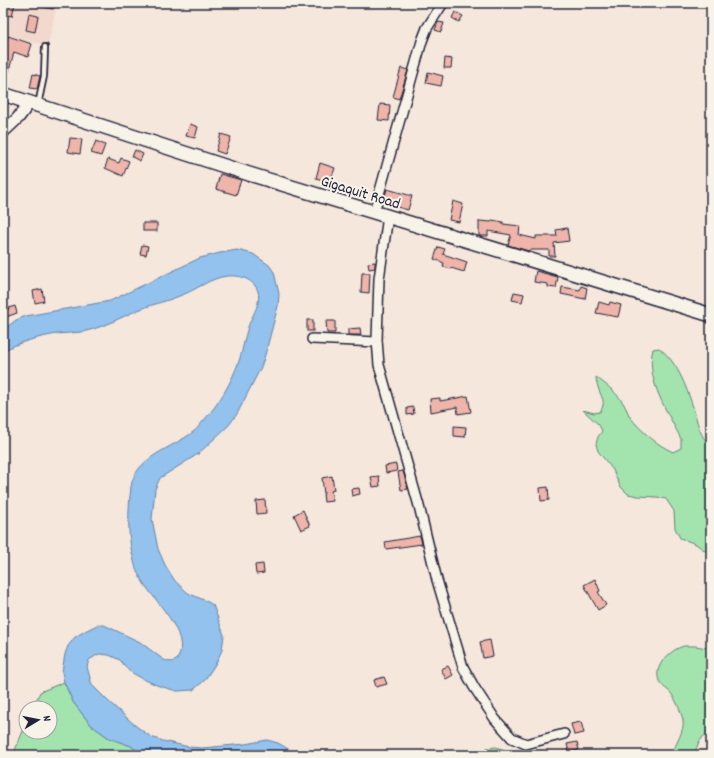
<svg xmlns="http://www.w3.org/2000/svg" width="714" height="758" viewBox="0 0 714 758" font-family="Dekko,sans-serif">
	<style>
		.built { fill: #f3d8cd }
		.green { fill: #a3e4ae; stroke: #628374 }
		.water { fill: #92c2ed; stroke: #6582a6 }
		.building { fill: #efb5aa; stroke: #22223b }
		.lines { fill: none; stroke-linecap: round; stroke-linejoin: round }
		.service-casing { stroke: #22223b; stroke-width: 8 }
		.minor-casing { stroke: #22223b; stroke-width: 12 }
		.tertiary-casing { stroke: #22223b; stroke-width: 14 }
		.secondary-casing { stroke: #22223b; stroke-width: 16 }
		.service { stroke: #f7f3e8; stroke-width: 4.5 }
		.minor { stroke: #f7f3e8; stroke-width: 9 }
		.tertiary { stroke: #f7f3e8; stroke-width: 11 }
		.secondary { stroke: #f7f3e8; stroke-width: 13 }
		.labels { text-anchor: middle; stroke-width: 4; stroke-linejoin: round; paint-order: stroke }
		.street-label { font-size: 16px; fill: #22223b; stroke: #f7f3e8 }
	</style>
	<rect width="100%" height="100%" fill="#f5e7dc"/>
	<filter id="ink" filterUnits="userSpaceOnUse"><feTurbulence type="fractalNoise" baseFrequency=".025" numOctaves="2"/><feDisplacementMap in="SourceGraphic" scale="8" xChannelSelector="R" yChannelSelector="G"/><feConvolveMatrix kernelMatrix="1 2 1 2 8 2 1 2 1" color-interpolation-filters="sRGB"/></filter>
	<g filter="url(#ink)">
		<polygon class="built" points="3,3 57,3 48,46 3,34"/>
		<g class="green">
			<path d="M659,348C677,361 686,386 693,407C697,419 699,438 711,445V555L696,544L680,538L675,528L674,511L666,499L657,497L638,496L628,494L620,486L613,470L598,451L596,444L598,437L602,431L599,425L583,410L594,413L600,412C607,401 601,398 598,387C597,384 596,380 596,377C605,384 615,391 621,400C625,405 627,411 630,417C641,431 657,445 673,452L681,448V439C668,412 645,380 653,349Z"/>
			<path d="M684,646H696L711,649V732C700,736 698,744 694,755H672C675,744 685,731 683,720C681,712 676,699 670,692C668,690 663,687 661,684C655,675 658,667 664,659C672,652 674,649 684,646Z"/>
			<polygon points="64,682 73,702 91,725 109,738 131,746 143,755 92,755 86,754 52,753 46,755 13,755 26,724 26,732 50,732 50,708 33,708 40,692"/>
			<polygon points="496,747 505,750 510,755 479,755 487,748"/>
		</g>
		<g class="water">
			<path d="M237,250L253,254L269,265L274,272L279,294L278,306L265,355L261,367L237,414L229,425L198,454L160,478L155,489L152,519L158,549L165,565L175,581L188,593L206,601L213,605L224,635L222,650L216,663L204,681L193,690L177,691L159,686L143,679L129,671L120,660L109,655L99,654L89,660L87,667L92,685L108,701L136,726L151,737L163,741L189,747L202,748L245,744L267,740L278,743L290,750L292,755H143L131,746L109,738L91,725L80,711L73,702L64,682L62,672L65,654L68,646L75,637L85,631L97,625H104L140,642L164,660L171,662L177,660C193,633 151,599 140,577C137,572 135,566 134,561C127,537 128,511 131,487C135,457 173,448 193,432C198,429 201,423 205,419C220,402 231,383 239,361C243,350 244,338 248,327C252,315 264,300 256,287C250,278 238,275 227,276C210,278 198,289 182,295C168,301 153,304 138,310C120,318 102,328 82,332C74,333 65,333 57,334C39,337 19,342 3,351V330L16,320L26,316L110,301L200,258L220,253Z"/>
			<polygon points="62,751 92,755 46,755 52,753"/>
		</g>
		<g class="building">
			<polygon points="3,3 15,3 12,16 3,14"/>
			<polygon points="36,3 55,3 53,9 36,6"/>
			<polygon points="455,12 463,16 459,22 452,18"/>
			<polygon points="29,14 38,16 35,32 26,30"/>
			<polygon points="438,22 444,23 441,32 435,30"/>
			<polygon points="8,36 32,44 28,57 14,52 5,85 3,85 3,38 7,39"/>
			<polygon points="445,58 452,59 451,68 444,68"/>
			<polygon points="401,68 408,70 399,99 393,97"/>
			<polygon points="428,72 443,76 441,86 426,83"/>
			<polygon points="33,74 40,76 37,89 30,88"/>
			<polygon points="380,104 390,105 389,121 378,120"/>
			<polygon points="190,124 198,127 195,138 186,136"/>
			<polygon points="221,134 231,137 225,154 216,151"/>
			<polygon points="70,138 82,139 80,154 68,152"/>
			<polygon points="96,141 105,145 101,156 91,153"/>
			<polygon points="135,150 143,154 140,161 132,157"/>
			<polygon points="121,158 129,161 123,176 105,168 108,159 119,163"/>
			<polygon points="320,163 335,168 330,182 316,178"/>
			<polygon points="220,174 241,180 236,195 216,189"/>
			<polygon points="387,189 412,196 408,210 383,203"/>
			<polygon points="453,201 463,204 459,222 449,220"/>
			<polygon points="492,220 503,222 503,224 520,226 519,235 536,239 536,236 557,236 556,230 567,228 569,241 554,243 555,256 549,256 549,250 529,250 529,251 508,245 511,235 488,231 488,236 479,236 479,221 491,222"/>
			<rect x="143" y="223" width="14" height="8"/>
			<polygon points="142,245 148,246 146,255 140,254"/>
			<polygon points="438,247 445,249 443,254 467,262 464,272 451,268 451,269 443,267 444,263 434,259"/>
			<polygon points="375,262 375,268 369,269 368,263"/>
			<polygon points="536,271 558,277 556,288 548,287 548,284 534,282"/>
			<polygon points="362,273 370,273 369,293 361,292"/>
			<polygon points="581,286 587,288 585,299 561,294 562,287 580,290"/>
			<polygon points="42,289 44,301 35,303 33,291"/>
			<polygon points="514,292 524,294 522,302 512,300"/>
			<polygon points="599,302 609,305 610,302 621,305 618,317 596,313"/>
			<polygon points="15,306 17,313 3,318 3,310"/>
			<rect x="307" y="320" width="6" height="11"/>
			<polygon points="326,321 335,321 335,333 327,333"/>
			<polygon points="360,328 361,335 348,335 348,329"/>
			<polygon points="468,396 471,412 458,414 457,407 431,412 430,399 440,398 440,401"/>
			<polygon points="413,407 414,414 407,415 407,408"/>
			<polygon points="454,426 466,427 465,437 454,436"/>
			<polygon points="396,464 397,471 386,473 385,466"/>
			<polygon points="403,471 408,489 401,490 398,472"/>
			<polygon points="332,476 334,490 331,491 333,501 324,502 323,494 324,494 322,478"/>
			<polygon points="379,476 380,486 373,487 371,477"/>
			<polygon points="548,487 549,500 541,501 540,488"/>
			<polygon points="359,488 360,494 352,496 351,489"/>
			<polygon points="265,500 266,513 257,514 256,501"/>
			<polygon points="303,510 310,526 301,530 294,515"/>
			<polygon points="420,536 422,544 386,549 385,542"/>
			<polygon points="263,564 264,573 256,574 255,565"/>
			<polygon points="595,579 600,591 598,592 606,605 598,610 584,585"/>
			<polygon points="490,640 493,656 483,658 480,642"/>
			<polygon points="448,666 453,675 446,679 441,669"/>
			<polygon points="384,677 387,684 376,687 374,680"/>
			<polygon points="581,722 584,733 574,735 571,724"/>
			<polygon points="577,742 579,750 569,752 567,744"/>
		</g>
		<g class="lines">
			<defs>
				<polyline id="service" points="38,105 44,76 45,47"/>
				<g id="minor">
					<polyline points="374,212 422,41 427,28 443,3"/>
					<polyline points="388,216 379,279 377,340 379,365 419,506 437,580 463,667 474,687 495,719 512,738 526,744 564,734"/>
					<polyline points="312,339 377,342"/>
				</g>
				<polyline id="tertiary" points="3,132 18,118 30,102"/>
				<polyline id="secondary" points="3,94 249,174 711,315"/>
			</defs>
			<use href="#service" class="service-casing"/>
			<use href="#minor" class="minor-casing"/>
			<use href="#tertiary" class="tertiary-casing"/>
			<use href="#secondary" class="secondary-casing"/>
			<use href="#service" class="service"/>
			<use href="#minor" class="minor"/>
			<use href="#tertiary" class="tertiary"/>
			<use href="#secondary" class="secondary"/>
		</g>
	</g>
	<g class="labels">
		<g class="street-label">
			<text transform="translate(361 191) rotate(17)" y="6">Gigaquit Road</text>
		</g>
	</g>
	<rect width="714" height="758" fill="none" stroke="#f7f3e8" stroke-width="16"/>
	<rect x="8" y="8" width="698" height="742" fill="none" stroke="#22223b" stroke-width="1.5" filter="url(#ink)"/>
	<g transform="translate(38 720) rotate(80)"><circle r="19" fill="#f7f3e8" stroke="#a29fa3"/>
	<path d="M0-3L7 15L0 10L-7 15Z" fill="#22223b"/>
	<text y="-6" font-size="11" font-weight="bold" text-anchor="middle" fill="#22223b">N</text>
	</g>
</svg>
